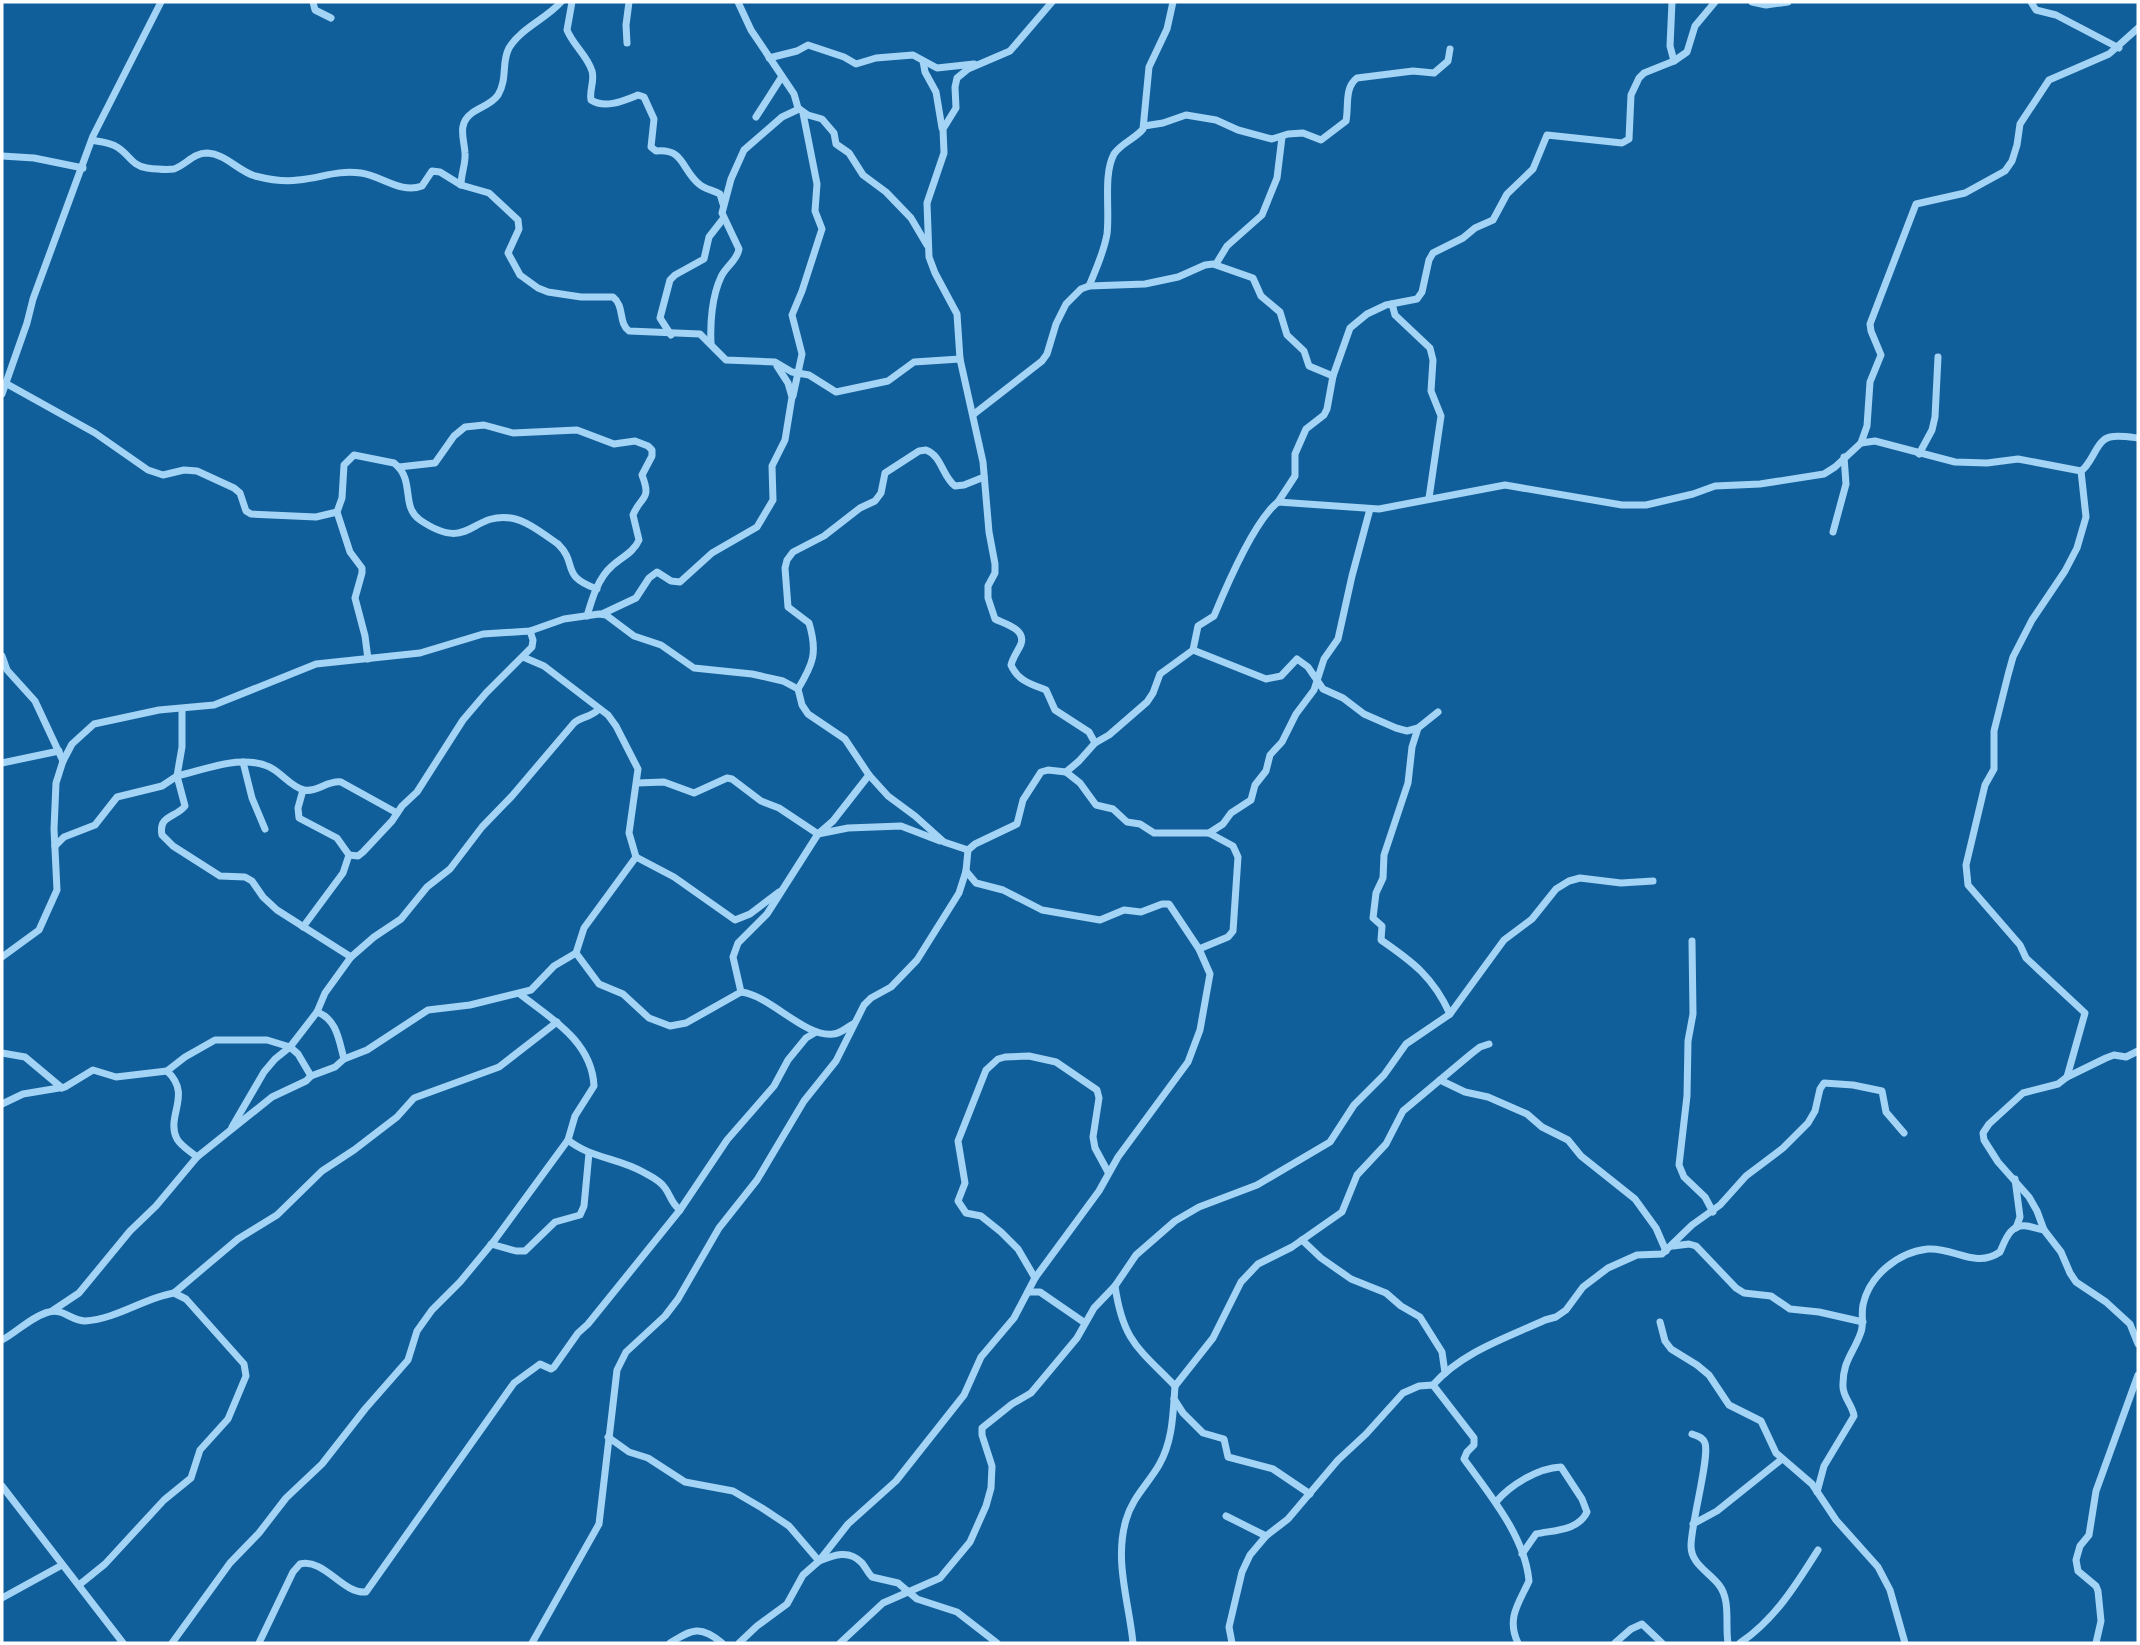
<svg xmlns="http://www.w3.org/2000/svg" width="2140" height="1645" viewBox="0 0 2140 1645" font-family="Poppins,sans-serif">
	<style>
		.lines { fill: none; stroke-linecap: round; stroke-linejoin: round }
		.street { stroke: #a3d3f5; stroke-width: 7 }
	</style>
	<rect width="100%" height="100%" fill="#105f9b"/>
	<g class="lines">
		<g class="street">
			<polyline points="313,2 315,10 331,18"/>
			<path d="M572,2L567,30C573,45 587,55 592,71C595,81 589,90 591,100C605,109 623,101 638,95L644,97L654,119L651,147L656,151C684,148 681,169 699,184C704,189 713,190 720,194L723,204"/>
			<polyline points="738,2 751,30 794,94 798,108 808,115 822,119 834,133 836,144 849,153 863,175 886,192 911,218 927,245"/>
			<polyline points="1672,2 1670,46 1674,61"/>
			<polyline points="1752,2 1766,5 1788,2"/>
			<polyline points="2031,2 2036,10 2056,15 2119,48"/>
			<polyline points="627,43 626,25 629,2"/>
			<polyline points="769,58 797,51 808,45 844,57 856,64 876,58 913,55 937,68 974,64"/>
			<polyline points="923,61 925,72 936,92 942,128"/>
			<polyline points="756,117 781,78"/>
			<path d="M1144,126L1163,123L1186,115L1216,120L1238,130L1272,139L1288,134L1303,133L1321,140L1346,121C1349,106 1344,88 1357,78L1413,71L1434,73L1448,61L1450,49"/>
			<path d="M92,140C100,142 110,142 117,147C129,154 132,166 147,168C155,169 167,170 174,169C186,165 193,153 207,153C226,154 238,171 255,176C267,179 286,182 298,180C322,178 335,170 361,173C382,176 401,194 422,186L432,171L440,172L461,185L489,193L518,220L519,229L508,253L520,275L538,288L548,292L581,297H613C625,306 618,323 629,331L700,334L726,360L775,362L792,372L809,375L836,392L888,381L914,362L960,359"/>
			<polyline points="2,156 34,158 83,168"/>
			<path d="M461,185C461,174 466,163 465,153C464,138 457,124 472,113C481,106 491,105 498,95C508,78 501,63 509,48C521,28 546,19 561,2"/>
			<polyline points="1216,264 1227,246 1262,215 1277,178 1282,137"/>
			<path d="M1089,286C1096,269 1104,252 1107,234C1110,211 1103,174 1114,154C1121,143 1135,139 1143,129L1149,67L1167,29L1173,2"/>
			<polyline points="1392,304 1395,315 1430,348 1433,360 1431,391 1441,416 1429,498"/>
			<polyline points="671,335 660,318 670,280 675,275 704,259 709,237 723,219"/>
			<path d="M711,343C710,323 712,296 721,277C726,266 737,261 739,249L722,213L731,179L744,150L782,117L799,109"/>
			<polyline points="7,384 95,433 148,470 163,475 184,470 197,471 234,488 240,493 246,511 251,514 316,517 337,512"/>
			<polyline points="2,394 27,323 33,299 93,136 161,2"/>
			<polyline points="793,396 802,354 792,315 802,291 822,229 815,211 817,184 803,113"/>
			<polyline points="974,414 1042,361 1047,354 1056,324 1066,304 1081,289 1089,286 1145,284 1178,277 1205,265 1213,264 1253,278 1261,296 1280,312 1287,335 1304,351 1309,366 1333,376"/>
			<polyline points="1861,443 1867,426 1870,382 1881,355 1871,331 1870,324 1916,204 1965,193 2005,171 2012,161 2017,145 2020,124 2049,80 2109,54 2138,28"/>
			<polyline points="1919,454 1932,430 1935,417 1938,357"/>
			<path d="M399,467L435,463L454,436L465,427L484,425L513,433L577,430L614,444L635,441L648,446L652,450V456L642,475C652,501 641,495 633,515L639,540C634,552 622,557 612,566C598,578 592,599 587,616"/>
			<polyline points="2081,471 2086,517 2077,548 2065,571 2032,620 2013,657 2008,675 1994,731 1994,769 1985,785 1966,865 1968,885 2020,945 2026,958 2085,1013 2067,1077 2058,1084 2023,1093 1989,1124 1983,1133 1984,1140 1998,1162 2029,1197 2037,1211 2044,1230 2061,1252 2070,1273 2076,1282 2106,1302 2130,1324 2138,1344"/>
			<polyline points="1278,502 1295,476 1295,454 1306,429 1324,415 1327,409 1333,376 1350,328 1367,314 1386,305 1417,299 1422,292 1429,260 1433,253 1463,238 1475,228 1493,220 1507,194 1533,169 1547,135 1622,143 1629,139 1631,95 1639,78 1644,73 1674,61 1687,52 1695,26 1715,2"/>
			<polyline points="1833,532 1846,484 1844,457"/>
			<polyline points="602,614 636,598 649,578 657,572 671,581 680,582 712,553 757,527 773,500 772,466 785,440 792,397 788,383 777,366"/>
			<polyline points="1193,650 1266,679 1281,676 1297,659 1308,667 1323,689 1343,698 1364,714 1396,728 1407,731 1418,728 1438,712"/>
			<polyline points="2,656 7,670 35,701 63,761"/>
			<path d="M368,659L365,636L355,598L362,573V568L350,552L337,512L342,498L344,465L354,455L394,463C416,480 400,506 420,520C470,554 470,512 511,518C526,520 545,535 558,544C579,565 559,575 597,589"/>
			<path d="M798,689C813,664 818,653 809,623L788,607L785,568L787,560L793,552L824,536L860,508L875,501L881,493L885,473L919,451L926,450C942,456 942,476 955,486L964,485L984,477"/>
			<path d="M1418,728L1412,747L1408,783L1384,855L1383,878L1376,893L1373,918L1382,926L1381,940C1413,962 1433,977 1450,1014"/>
			<path d="M1095,743L1109,735L1147,702L1153,693L1160,674L1193,650L1198,626L1214,616C1226,587 1255,520 1278,502L1379,509L1505,485L1622,505H1646L1693,494L1715,486L1760,484L1824,474L1835,467L1861,443L1875,441L1955,462L1987,463L2018,459L2081,471C2093,463 2096,440 2110,437C2118,435 2130,437 2138,438"/>
			<polyline points="243,762 252,798 265,829"/>
			<polyline points="2,763 59,751"/>
			<polyline points="1066,772 1080,783 1096,805 1113,809 1127,822 1140,824 1154,833 1209,833 1233,846 1238,857 1233,931 1228,937 1199,949"/>
			<polyline points="637,783 664,782 694,793 727,778 732,779 761,801 779,808 818,834 848,828 901,826 940,841"/>
			<polyline points="303,790 298,808 299,818 337,838 349,855 343,873 303,927"/>
			<polyline points="1209,833 1223,824 1231,813 1251,800 1255,785 1266,771 1270,755 1282,742 1296,714 1314,690 1324,659 1338,639 1352,576 1370,509"/>
			<polyline points="55,846 64,837 95,825 117,797 162,786 177,776 182,747 182,709"/>
			<polyline points="349,855 358,856 363,852 392,821 402,806 417,792 463,720 486,693 532,647 533,640 530,631"/>
			<polyline points="636,857 674,877 735,920 750,914 779,892"/>
			<polyline points="1692,941 1693,1014 1688,1041 1687,1096 1679,1165 1684,1177 1705,1197 1713,1212"/>
			<path d="M576,953L599,984L623,994L649,1018L670,1026L686,1023L741,992C770,995 805,1038 833,1034C840,1034 846,1028 853,1024"/>
			<polyline points="2,957 39,930 57,890 54,829 56,783 63,761 72,744 94,724 159,710 214,705 316,664 420,653 483,634 530,631 564,619 599,614 606,615 634,636 661,645 694,668 752,674 783,681 798,689 802,705 808,714 845,739 869,775 888,796 915,816 944,842 968,850"/>
			<path d="M351,957L277,910L263,897L252,881L245,877L220,876L173,846L162,835C158,815 176,818 185,806L177,776C205,770 245,752 273,769C283,775 293,788 304,790C316,793 328,780 341,782L397,813"/>
			<polyline points="741,992 733,957 738,943 767,914 818,834 833,821 869,775"/>
			<path d="M317,1012C337,1019 339,1041 344,1059"/>
			<path d="M1489,1044L1480,1047L1471,1054L1403,1111L1386,1144L1357,1175L1342,1212L1292,1247L1258,1264L1241,1282L1213,1338L1175,1386C1138,1348 1123,1341 1115,1286L1136,1255L1175,1221L1199,1207L1257,1185L1330,1142L1354,1105L1384,1075L1406,1044L1450,1014L1504,940L1532,919L1556,889L1569,881L1580,878L1621,883L1653,881"/>
			<polyline points="2,1053 25,1057 62,1088"/>
			<polyline points="167,1071 185,1057 215,1040 267,1040 290,1047 298,1054 311,1076"/>
			<polyline points="2067,1077 2106,1058 2114,1055 2126,1057 2138,1051"/>
			<polyline points="1440,1080 1465,1092 1488,1097 1527,1114 1542,1127 1568,1140 1581,1156 1635,1199 1656,1228 1666,1251"/>
			<path d="M2,1104L23,1094L65,1087L93,1070L116,1077L167,1071C193,1095 165,1116 177,1139C181,1146 191,1152 197,1157"/>
			<path d="M232,1127L264,1072L275,1059L290,1047L317,1012L325,993L351,957L374,937L401,919L427,887L450,869L482,827L512,796L574,723C582,716 590,718 599,709"/>
			<path d="M568,1140C590,1158 619,1158 643,1172C650,1176 660,1180 665,1188C671,1196 671,1203 680,1210"/>
			<polyline points="2015,1179 2020,1217 2016,1228"/>
			<polyline points="1302,1240 1321,1258 1351,1279 1386,1293 1401,1306 1420,1317 1442,1352 1445,1373"/>
			<polyline points="491,1244 516,1251 525,1251 555,1222 580,1215 584,1206 589,1153"/>
			<polyline points="1673,1246 1689,1244 1696,1246 1736,1288 1744,1293 1771,1296 1790,1309 1819,1312 1863,1322"/>
			<polyline points="1035,1278 1018,1249 1001,1232 981,1216 966,1213 958,1201 965,1183 958,1141 986,1070 998,1059 1005,1057 1029,1056 1056,1062 1097,1090 1099,1098 1093,1137 1095,1148 1108,1172"/>
			<polyline points="1028,1292 1040,1292 1085,1323"/>
			<polyline points="52,1311 79,1293 130,1231 156,1206 197,1157 272,1097 306,1081 311,1076 335,1067 344,1059 367,1050 428,1010 470,1005 531,990 554,966 576,953 584,928 636,857 629,833 638,769 616,726 608,715 544,666 523,657"/>
			<polyline points="1660,1322 1665,1341 1671,1349 1697,1365 1709,1375 1729,1405 1761,1421 1776,1453 1812,1484 1836,1520 1878,1567 1890,1590 1905,1643"/>
			<path d="M2,1340C17,1332 32,1316 49,1312C62,1308 72,1321 85,1321C117,1319 144,1298 174,1293L238,1239L277,1215L322,1171L354,1150L397,1117L414,1098L499,1067L557,1022"/>
			<path d="M1433,1385C1462,1352 1506,1338 1545,1320L1556,1317L1566,1310L1583,1287L1608,1268L1637,1255L1662,1254L1692,1225L1720,1205L1746,1176L1783,1148L1808,1123L1815,1111L1820,1089L1824,1083L1853,1085L1882,1091L1886,1112L1904,1133"/>
			<polyline points="1174,1399 1183,1413 1203,1433 1224,1439 1228,1457 1273,1469 1310,1494"/>
			<path d="M1692,1434C1697,1436 1703,1437 1705,1443C1710,1457 1691,1523 1691,1546C1691,1564 1709,1572 1719,1585C1731,1600 1725,1625 1728,1643"/>
			<path d="M608,1437L629,1452L648,1458L685,1482L733,1491L762,1508L789,1526L819,1561C834,1555 849,1549 862,1563C866,1568 868,1573 872,1577L898,1583L917,1599L957,1612L997,1643"/>
			<polyline points="2,1486 123,1643"/>
			<path d="M1817,1492L1824,1466L1854,1416C1853,1406 1843,1397 1843,1387C1842,1361 1854,1353 1861,1332C1864,1323 1861,1314 1863,1305C1869,1276 1898,1252 1928,1249C1954,1247 1975,1269 2000,1252C2005,1241 2010,1223 2027,1226C2032,1227 2038,1229 2044,1230"/>
			<path d="M1496,1502C1510,1485 1538,1468 1561,1467L1582,1499L1587,1512C1578,1531 1554,1530 1536,1534L1522,1554"/>
			<polyline points="1226,1516 1266,1536"/>
			<polyline points="1693,1524 1717,1511 1782,1459"/>
			<polyline points="79,1585 105,1564 164,1500 191,1478 200,1450 228,1419 246,1376 244,1364 186,1299 174,1293"/>
			<polyline points="2,1598 62,1565"/>
			<path d="M172,1643L230,1563L259,1533L286,1498L322,1464L365,1409L408,1360L417,1331L432,1310L460,1282L494,1241L568,1140L575,1116L594,1086C592,1042 552,1019 521,995"/>
			<path d="M259,1643L293,1572L300,1564C325,1558 342,1594 366,1592L514,1383L540,1364L551,1369L554,1367L578,1333L588,1324L680,1210L727,1140L774,1086L788,1060L806,1038L816,1032"/>
			<path d="M532,1643L599,1524L617,1370L626,1352L665,1316L678,1299L719,1228L757,1180L804,1101L836,1061L864,1005L871,998L891,987L917,960L959,893L966,871L968,850L975,844L1017,824L1023,800L1041,772L1048,770L1066,772L1079,761L1095,743L1089,732L1055,710L1046,690C1031,684 1018,681 1011,665C1013,657 1018,651 1021,644C1026,629 1005,624 995,619L988,598V586L995,573V564L989,532L983,462L960,359L957,314L935,273L929,257L927,203L944,153L943,129L956,108L955,87L957,78L968,69L1010,51L1052,2"/>
			<path d="M670,1643C692,1629 701,1625 722,1643"/>
			<polyline points="739,1643 757,1626 787,1604 803,1575 819,1561 848,1524 896,1481 964,1395 981,1357 1014,1318 1035,1278 1099,1191 1118,1157 1188,1062 1200,1030 1210,974 1199,949 1169,904 1162,904 1141,912 1124,910 1100,920 1042,910 1003,890 976,883 966,871"/>
			<polyline points="840,1643 883,1603 940,1578 970,1542 986,1506 991,1488 992,1466 982,1435 982,1428 1012,1404 1031,1393 1077,1338 1094,1308 1115,1286"/>
			<path d="M1133,1643C1129,1602 1114,1561 1126,1520C1132,1498 1148,1484 1159,1465C1173,1441 1173,1413 1175,1386"/>
			<path d="M1232,1643L1229,1627L1242,1572L1250,1555L1266,1536L1288,1519L1338,1460L1366,1434L1403,1393L1419,1386L1433,1385L1474,1438V1445L1467,1452L1464,1459C1489,1494 1525,1536 1529,1581C1519,1603 1506,1618 1518,1643"/>
			<polyline points="1615,1643 1631,1629 1642,1624 1662,1643"/>
			<path d="M1740,1643C1775,1619 1796,1585 1818,1550"/>
			<polyline points="2096,1643 2101,1621 2098,1591 2096,1586 2078,1571 2076,1560 2080,1546 2089,1535 2096,1491 2138,1375"/>
		</g>
	</g>
	<rect width="2140" height="1645" fill="none" stroke="#ffffff" stroke-width="7"/>
</svg>
